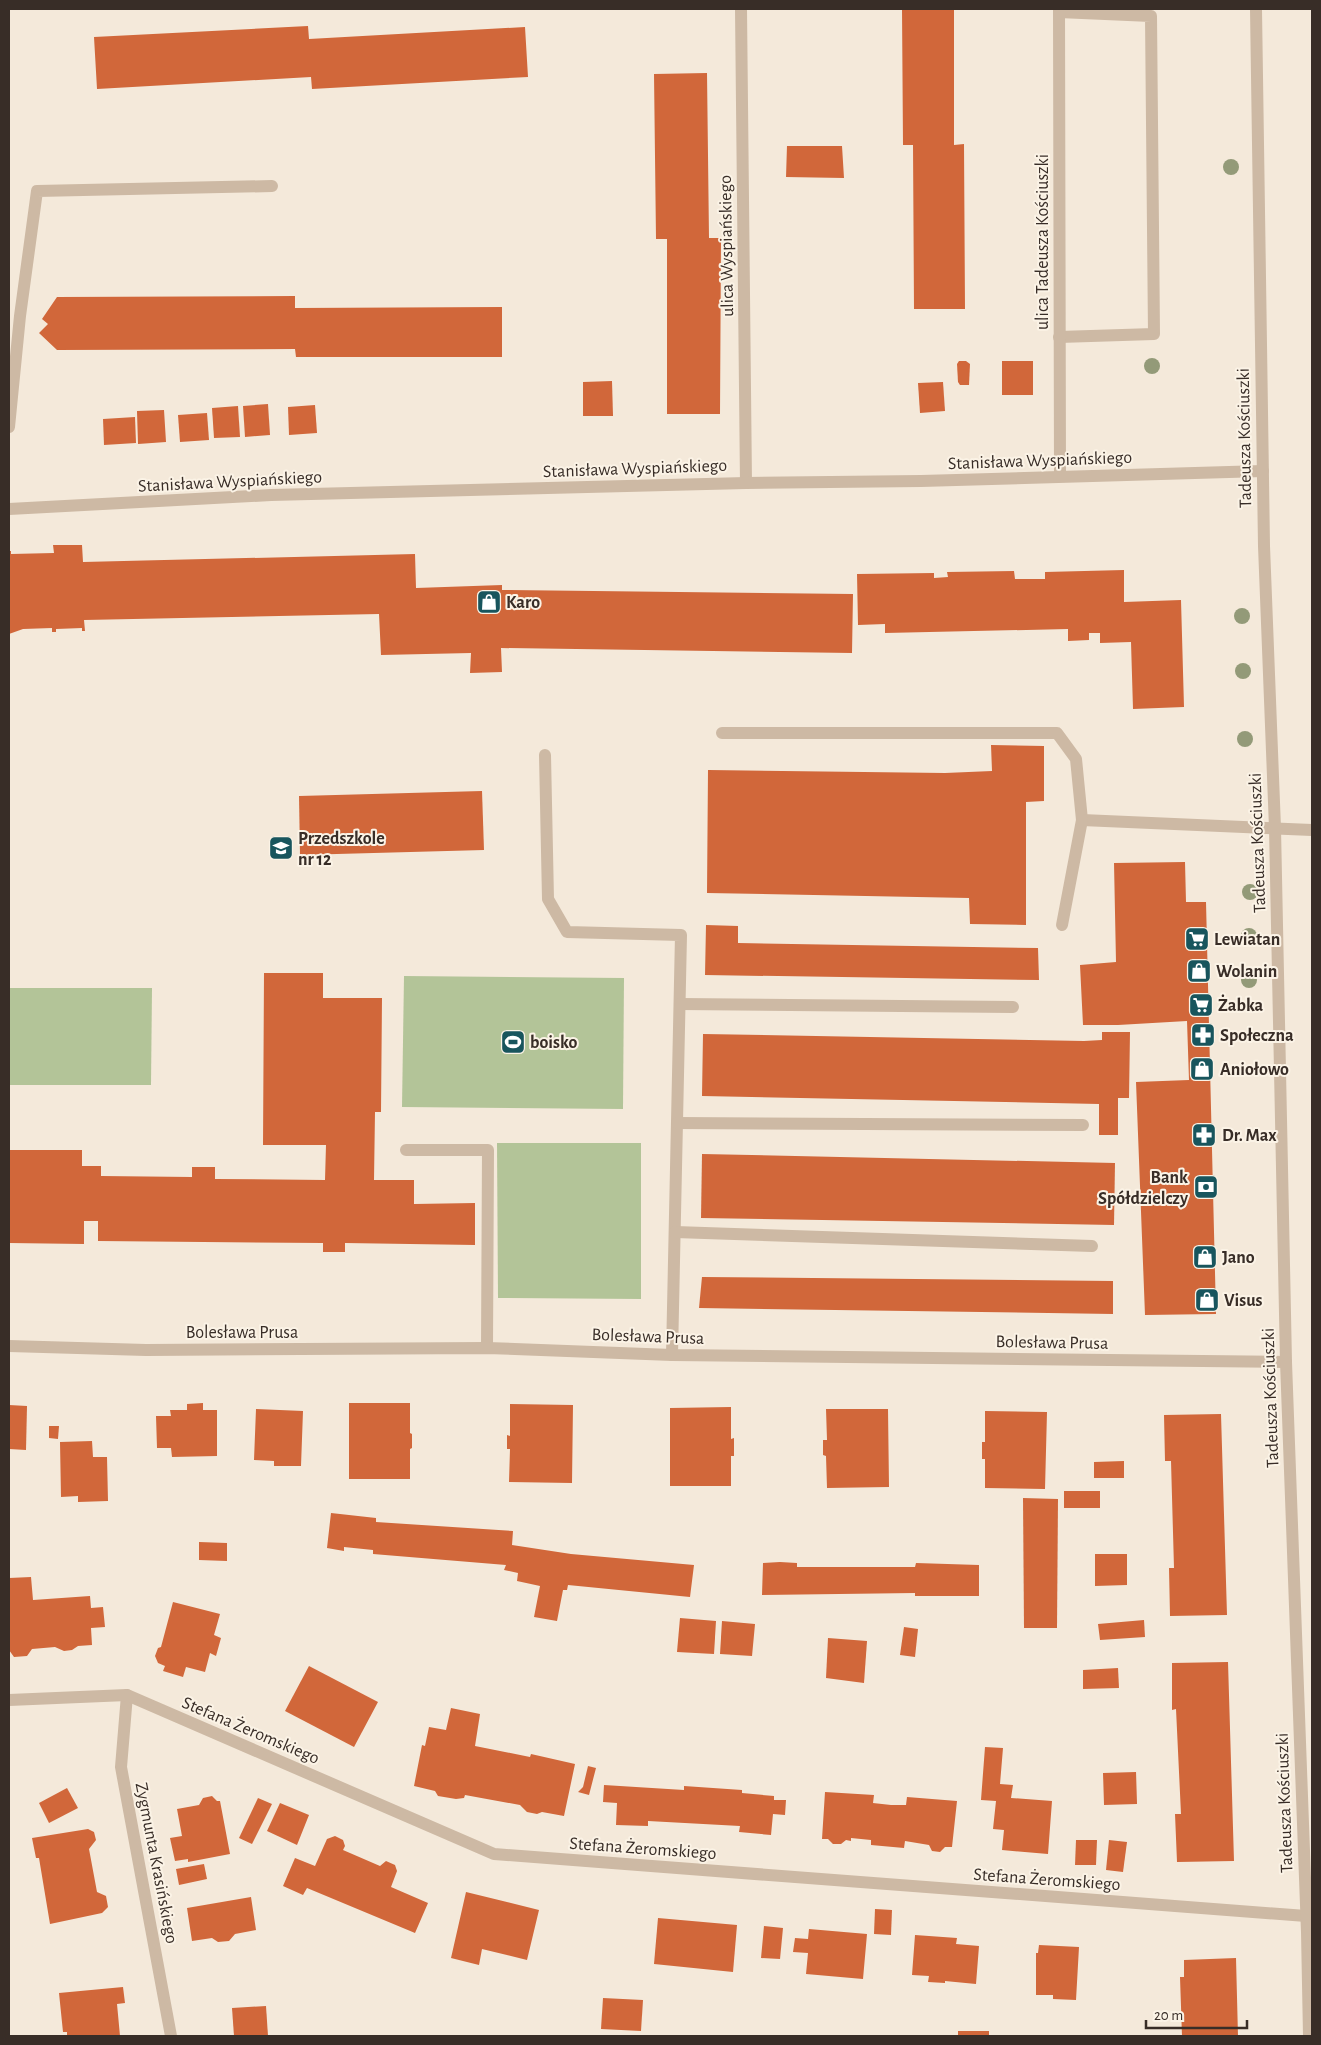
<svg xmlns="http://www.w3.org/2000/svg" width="1321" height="2045" viewBox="0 0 1321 2045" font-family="'Alegreya Sans',sans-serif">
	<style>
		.green { fill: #b3c498 }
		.building { fill: #d1673a }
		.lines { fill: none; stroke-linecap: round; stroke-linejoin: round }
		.service { stroke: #cdb9a4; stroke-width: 12 }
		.minor { stroke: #cdb9a4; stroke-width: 12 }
		.tertiary { stroke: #cdb9a4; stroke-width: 12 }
		.tree { fill: #939a78 }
		.labels { text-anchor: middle; stroke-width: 4; stroke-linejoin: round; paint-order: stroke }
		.street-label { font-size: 18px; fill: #382d27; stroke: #fbf3e6 }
		.poi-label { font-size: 18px; font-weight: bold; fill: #382d27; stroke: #fbf3e6; text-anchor: start }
	</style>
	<rect width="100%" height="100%" fill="#f4e9da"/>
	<g class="green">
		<polygon points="404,976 624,978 623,1109 402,1107"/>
		<polygon points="9,988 152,988 151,1085 9,1085"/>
		<polygon points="497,1143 641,1143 641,1299 498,1298"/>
	</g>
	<g class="building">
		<polygon points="902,9 954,9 954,145 964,144 965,309 914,309 913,145 903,145"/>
		<polygon points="308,26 309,39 525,27 528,77 312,89 311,77 97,89 94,37"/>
		<polygon points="707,73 709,238 721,238 720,414 667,414 667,239 656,239 654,74"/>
		<polygon points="787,146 842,146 844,178 786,177"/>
		<polygon points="295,296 295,308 502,307 502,357 296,357 295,349 57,350 39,333 48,324 42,319 57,297"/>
		<polygon points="959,361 966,361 970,364 969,385 960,385 958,382 957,364"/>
		<rect x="1002" y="361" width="31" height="34"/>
		<polygon points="612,381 613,416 583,416 583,382"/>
		<polygon points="943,382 945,411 920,413 918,383"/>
		<polygon points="268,404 270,435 245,437 243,406"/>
		<polygon points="315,405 317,433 289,435 288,407"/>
		<polygon points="238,406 240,437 214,438 212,408"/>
		<polygon points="164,410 166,442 138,444 137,411"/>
		<polygon points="207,413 209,440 180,442 178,415"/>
		<polygon points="135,417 136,443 104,445 103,419"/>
		<polygon points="53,545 82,545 83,562 415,554 416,588 502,585 502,590 853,594 852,653 501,648 502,672 470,673 471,653 381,655 379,614 84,620 85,631 82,631 82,628 56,629 56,632 52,632 52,628 23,629 9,634 9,551 11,551 11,554 54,553"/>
		<polygon points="1124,570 1124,602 1181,600 1184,707 1133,709 1131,642 1100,643 1100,633 1089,633 1089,640 1068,641 1068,629 885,633 885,624 858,625 857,574 934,573 934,578 948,577 947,572 1014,571 1015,579 1045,579 1045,572"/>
		<polygon points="991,745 1044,746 1044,801 1026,802 1026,925 970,924 969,898 707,893 708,770 945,773 992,771"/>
		<polygon points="482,791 484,850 300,855 299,796"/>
		<polygon points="1185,862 1186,902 1206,902 1216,1314 1145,1315 1136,1082 1189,1080 1187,1021 1118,1025 1083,1025 1080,965 1116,962 1114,863"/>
		<polygon points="706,925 738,926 738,943 1038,948 1039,980 705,975"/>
		<polygon points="264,973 323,973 323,998 382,998 381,1112 375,1112 374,1180 414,1180 414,1204 475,1203 475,1245 345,1243 345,1252 323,1252 323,1243 98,1241 98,1221 84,1221 84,1244 9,1243 9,1150 82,1150 82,1166 101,1166 101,1176 192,1177 192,1167 215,1167 215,1179 325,1180 326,1145 263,1145"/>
		<polygon points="1102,1032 1130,1032 1129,1098 1118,1098 1118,1135 1099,1135 1099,1104 702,1096 703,1034 1084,1041 1102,1040"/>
		<polygon points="702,1154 1115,1163 1114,1225 701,1218"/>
		<polygon points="702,1277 1113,1281 1113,1314 699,1308"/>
		<polygon points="203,1403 203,1410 217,1410 217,1456 172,1457 171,1448 157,1448 156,1416 171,1416 170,1410 187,1410 187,1404"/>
		<polygon points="349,1403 410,1403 410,1433 412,1434 412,1448 410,1449 410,1479 349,1479"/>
		<polygon points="510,1404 573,1405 572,1483 509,1482 510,1449 507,1449 507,1435 510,1436"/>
		<polygon points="9,1405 27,1406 26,1450 9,1449"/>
		<polygon points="731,1407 731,1439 734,1438 734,1456 731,1456 731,1486 670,1486 670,1408"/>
		<polygon points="256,1409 303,1411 301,1466 274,1466 274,1461 254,1460"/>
		<polygon points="826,1409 888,1409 889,1487 827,1488 826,1456 823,1455 823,1440 827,1440"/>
		<polygon points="985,1411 1047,1412 1045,1489 985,1488 985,1459 982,1459 982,1442 985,1442"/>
		<polygon points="1221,1414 1227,1615 1170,1616 1169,1568 1174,1568 1171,1461 1165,1461 1164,1415"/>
		<polygon points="49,1426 59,1426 58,1439 49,1438"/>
		<polygon points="92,1441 93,1457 107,1457 108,1501 78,1502 78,1496 61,1497 60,1442"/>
		<polygon points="1124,1461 1124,1478 1094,1478 1094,1462"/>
		<rect x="1064" y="1491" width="36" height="17"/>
		<polygon points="1023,1498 1058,1499 1057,1628 1024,1628"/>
		<polygon points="331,1513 376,1518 376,1522 513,1531 512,1545 571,1554 694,1565 690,1597 568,1585 567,1590 563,1590 557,1621 534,1617 540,1586 517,1581 518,1573 504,1570 506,1565 373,1554 373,1550 344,1547 344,1551 327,1548"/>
		<polygon points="199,1542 227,1543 227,1561 199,1560"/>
		<polygon points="1095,1554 1127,1554 1127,1585 1095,1586"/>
		<polygon points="780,1562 797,1563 797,1567 915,1567 916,1563 979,1565 979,1596 915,1596 915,1593 762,1595 763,1563"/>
		<polygon points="31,1577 33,1600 90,1596 91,1608 103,1607 105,1627 91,1628 92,1645 78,1646 72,1650 64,1651 55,1647 32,1649 27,1656 14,1657 9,1650 9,1578"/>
		<polygon points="173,1602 220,1614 214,1635 221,1638 216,1656 210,1653 205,1672 186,1667 183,1677 163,1671 165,1666 158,1663 155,1656 158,1648 161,1647"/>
		<polygon points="680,1618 716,1621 714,1654 677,1652"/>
		<polygon points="1144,1620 1145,1637 1100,1640 1098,1624"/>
		<polygon points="722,1621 755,1624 752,1656 720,1654"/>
		<polygon points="904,1627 918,1629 915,1657 900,1655"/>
		<polygon points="828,1638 867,1641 864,1683 826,1678"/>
		<polygon points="1228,1662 1234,1861 1177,1862 1175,1814 1181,1814 1176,1709 1172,1710 1172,1663"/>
		<polygon points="309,1666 378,1702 354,1747 285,1711"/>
		<polygon points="1118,1668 1119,1688 1083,1689 1083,1670"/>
		<polygon points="451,1708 480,1714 475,1746 530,1757 531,1754 575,1764 564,1816 542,1812 537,1814 527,1812 520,1805 465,1795 464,1798 456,1799 438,1796 435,1791 414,1786 422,1745 425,1746 429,1727 446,1730"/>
		<polygon points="985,1747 1003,1748 1000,1784 1013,1785 1011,1798 1052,1801 1048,1854 1002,1850 1004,1830 993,1829 996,1801 981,1800"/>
		<polygon points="588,1766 596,1768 589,1795 578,1792 583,1787"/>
		<polygon points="1136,1772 1137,1804 1104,1805 1103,1773"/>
		<polygon points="604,1785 684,1790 684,1786 742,1790 742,1793 774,1796 774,1800 786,1800 785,1815 773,1814 771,1835 739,1832 740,1826 648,1821 648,1826 616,1825 617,1803 603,1802"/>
		<polygon points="67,1788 78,1808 49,1823 39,1803"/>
		<polygon points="825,1792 874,1795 873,1803 891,1805 906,1805 907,1797 957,1801 952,1847 945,1847 940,1852 932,1851 929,1845 905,1841 904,1848 871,1845 871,1840 851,1838 851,1841 846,1840 841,1844 833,1844 828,1839 822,1839"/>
		<polygon points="212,1796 217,1801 220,1801 230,1854 188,1862 188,1859 175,1861 170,1838 182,1836 177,1809 199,1805 203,1798"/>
		<polygon points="258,1798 272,1804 252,1844 239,1838"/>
		<polygon points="280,1803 309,1815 297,1845 267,1831"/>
		<polygon points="88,1829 94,1832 96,1840 89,1849 97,1892 106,1896 108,1907 102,1913 50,1924 39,1858 36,1858 32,1838"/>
		<polygon points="335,1836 343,1840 345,1846 343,1850 380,1866 386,1861 395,1865 397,1871 391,1887 428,1903 415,1933 307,1888 303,1895 283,1886 295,1858 315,1866 327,1839"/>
		<polygon points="1076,1840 1097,1840 1096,1865 1075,1865"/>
		<polygon points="1109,1840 1127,1842 1123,1872 1106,1870"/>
		<polygon points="204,1864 207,1879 179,1885 176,1869"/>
		<polygon points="466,1892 539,1910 527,1960 482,1949 479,1965 451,1958"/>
		<polygon points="251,1897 256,1930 235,1934 229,1941 218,1942 212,1938 192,1941 187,1908"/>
		<polygon points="875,1909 892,1910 891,1935 874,1934"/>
		<polygon points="658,1918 737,1925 733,1972 654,1964"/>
		<polygon points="764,1926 783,1928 780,1959 761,1958"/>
		<polygon points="809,1929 867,1934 863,1979 806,1974 808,1953 793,1952 795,1938 808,1939"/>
		<polygon points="915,1935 957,1938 956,1944 979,1946 976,1984 945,1981 945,1983 928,1982 929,1976 912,1975"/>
		<polygon points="1039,1945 1079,1947 1076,2000 1053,1999 1053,1995 1036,1995 1036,1953 1038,1953"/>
		<polygon points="1236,1958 1238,2036 1182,2036 1180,1977 1184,1977 1184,1960"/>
		<polygon points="123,1987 125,2003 117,2004 120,2036 67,2036 67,2032 63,2032 59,1993"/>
		<polygon points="603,1998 643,2000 641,2031 601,2029"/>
		<polygon points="266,2006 268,2036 234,2036 232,2008"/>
		<rect x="958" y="2031" width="31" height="5"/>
	</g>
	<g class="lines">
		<g class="service">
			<polyline points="1059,337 1154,334 1151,16 1059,12"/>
			<polyline points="9,427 20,316 37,191 272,186"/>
			<polyline points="545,755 548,899 567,932 681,935 672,1355"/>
			<polyline points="680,1004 1013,1007"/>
			<polyline points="677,1123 1083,1125"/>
			<polyline points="406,1150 488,1150 487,1348"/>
			<polyline points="675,1232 1092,1246"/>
		</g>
		<g class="minor">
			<polyline points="741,9 746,483"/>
			<polyline points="1059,9 1060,476"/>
			<polyline points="9,509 271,495 746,483 921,481 1263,471"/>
			<polyline points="722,733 1057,733 1076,759 1082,820 1312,830"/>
			<polyline points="1062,925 1082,820"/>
			<polyline points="9,1346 146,1350 487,1348 672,1355 1286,1362"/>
			<polyline points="127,1695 121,1767 171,2036"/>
			<polyline points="9,1700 127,1695 494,1854 1306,1916"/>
		</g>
		<polyline class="tertiary" points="1256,9 1264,546 1275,828 1286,1362 1307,1932 1309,2036"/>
	</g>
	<g class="tree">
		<circle cx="1231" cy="167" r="8"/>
		<circle cx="1152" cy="366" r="8"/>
		<circle cx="1242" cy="616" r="8"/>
		<circle cx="1243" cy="671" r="8"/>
		<circle cx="1245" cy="739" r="8"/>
		<circle cx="1250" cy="892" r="8"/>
		<circle cx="1249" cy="936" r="8"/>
		<circle cx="1249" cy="980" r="8"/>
	</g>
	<defs>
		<symbol id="shop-square" viewBox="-11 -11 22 22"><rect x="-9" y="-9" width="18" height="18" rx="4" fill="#18555d" stroke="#fbf3e6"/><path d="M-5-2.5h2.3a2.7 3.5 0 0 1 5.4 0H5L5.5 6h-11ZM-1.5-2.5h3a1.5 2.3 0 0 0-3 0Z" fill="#fff"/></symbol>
		<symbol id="school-square" viewBox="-11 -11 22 22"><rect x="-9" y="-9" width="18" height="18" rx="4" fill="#18555d" stroke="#fbf3e6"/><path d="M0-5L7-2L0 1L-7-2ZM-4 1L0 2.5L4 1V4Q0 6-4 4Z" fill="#fff"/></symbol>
		<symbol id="supermarket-square" viewBox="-11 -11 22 22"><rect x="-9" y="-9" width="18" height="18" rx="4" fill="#18555d" stroke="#fbf3e6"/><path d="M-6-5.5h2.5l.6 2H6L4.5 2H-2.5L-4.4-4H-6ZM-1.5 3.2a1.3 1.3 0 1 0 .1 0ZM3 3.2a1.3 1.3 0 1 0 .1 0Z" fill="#fff"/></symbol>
		<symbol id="pharmacy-square" viewBox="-11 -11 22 22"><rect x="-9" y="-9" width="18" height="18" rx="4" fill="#18555d" stroke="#fbf3e6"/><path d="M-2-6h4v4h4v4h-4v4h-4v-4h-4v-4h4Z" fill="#fff"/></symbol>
		<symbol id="stadium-square" viewBox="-11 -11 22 22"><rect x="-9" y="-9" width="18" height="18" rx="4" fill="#18555d" stroke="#fbf3e6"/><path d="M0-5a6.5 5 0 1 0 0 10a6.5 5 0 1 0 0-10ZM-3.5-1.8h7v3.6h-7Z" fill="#fff"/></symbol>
		<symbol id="bank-square" viewBox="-11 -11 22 22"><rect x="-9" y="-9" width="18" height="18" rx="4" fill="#18555d" stroke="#fbf3e6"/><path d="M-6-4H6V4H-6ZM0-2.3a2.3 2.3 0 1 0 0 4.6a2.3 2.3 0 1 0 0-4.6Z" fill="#fff"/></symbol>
	</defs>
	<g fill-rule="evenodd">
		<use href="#shop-square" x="475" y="588" width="28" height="28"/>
		<use href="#school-square" x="267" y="834" width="28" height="28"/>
		<use href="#supermarket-square" x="1183" y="925" width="28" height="28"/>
		<use href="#shop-square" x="1185" y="957" width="28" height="28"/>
		<use href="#supermarket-square" x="1187" y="991" width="28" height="28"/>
		<use href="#pharmacy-square" x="1189" y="1021" width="28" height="28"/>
		<use href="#stadium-square" x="499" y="1028" width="28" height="28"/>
		<use href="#shop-square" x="1188" y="1055" width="28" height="28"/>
		<use href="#pharmacy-square" x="1190" y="1121" width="28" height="28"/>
		<use href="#bank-square" x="1192" y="1173" width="28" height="28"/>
		<use href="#shop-square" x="1191" y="1243" width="28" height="28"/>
		<use href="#shop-square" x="1193" y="1286" width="28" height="28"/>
	</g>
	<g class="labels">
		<g class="street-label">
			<text transform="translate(1042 242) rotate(-90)" y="6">ulica Tadeusza Kościuszki</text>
			<text transform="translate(726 246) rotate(-91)" y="6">ulica Wyspiańskiego</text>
			<text transform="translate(1244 438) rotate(-91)" y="6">Tadeusza Kościuszki</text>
			<text transform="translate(1040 460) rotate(-2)" y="6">Stanisława Wyspiańskiego</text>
			<text transform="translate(635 468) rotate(-2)" y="6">Stanisława Wyspiańskiego</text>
			<text transform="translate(230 481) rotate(-3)" y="6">Stanisława Wyspiańskiego</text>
			<text transform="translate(1257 843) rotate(-92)" y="6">Tadeusza Kościuszki</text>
			<text x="242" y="1338">Bolesława Prusa</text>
			<text transform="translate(648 1336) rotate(2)" y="6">Bolesława Prusa</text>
			<text transform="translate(1052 1342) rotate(1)" y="6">Bolesława Prusa</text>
			<text transform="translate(1270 1398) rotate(-92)" y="6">Tadeusza Kościuszki</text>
			<text transform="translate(251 1730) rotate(23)" y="6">Stefana Żeromskiego</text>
			<text transform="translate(1284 1803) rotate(-92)" y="6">Tadeusza Kościuszki</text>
			<text transform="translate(643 1848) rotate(4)" y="6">Stefana Żeromskiego</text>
			<text transform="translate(157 1863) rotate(79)" y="6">Zygmunta Krasińskiego</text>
			<text transform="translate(1047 1879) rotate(4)" y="6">Stefana Żeromskiego</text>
		</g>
		<g class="poi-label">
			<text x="506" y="608">Karo</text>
			<text x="298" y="844">Przedszkole<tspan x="298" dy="21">nr 12</tspan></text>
			<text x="1214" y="945">Lewiatan</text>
			<text x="1216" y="977">Wolanin</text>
			<text x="1218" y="1011">Żabka</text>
			<text x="1220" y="1041">Społeczna</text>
			<text x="530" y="1048">boisko</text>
			<text x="1220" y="1075">Aniołowo</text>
			<text x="1222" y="1141">Dr. Max</text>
			<text x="1188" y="1183" text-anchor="end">Bank<tspan x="1188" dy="21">Spółdzielczy</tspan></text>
			<text x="1222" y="1263">Jano</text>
			<text x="1224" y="1306">Visus</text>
		</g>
	</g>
	<rect width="1321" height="2045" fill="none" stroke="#382d27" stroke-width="20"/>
	<path d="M1146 2020v8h101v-8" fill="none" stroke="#382d27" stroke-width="2.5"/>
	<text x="1154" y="2020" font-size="15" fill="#382d27" stroke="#fbf3e6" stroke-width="4" paint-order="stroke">20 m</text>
</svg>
